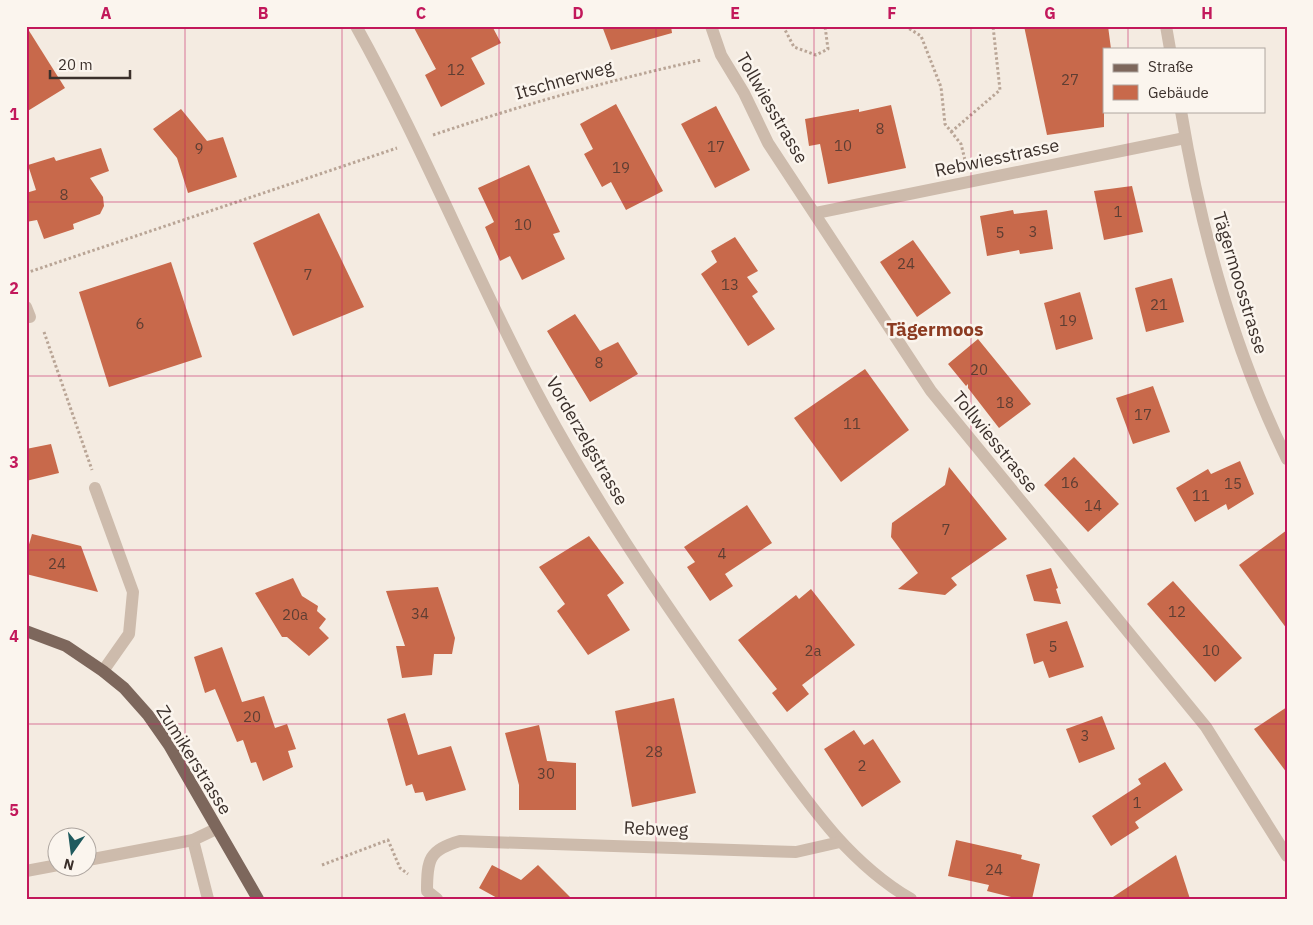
<svg xmlns="http://www.w3.org/2000/svg" width="1313" height="925" viewBox="0 0 1313 925" font-family="'IBM Plex Sans',sans-serif">
	<style>
		.building { fill: #c8694b }
		.lines { fill: none; stroke-linecap: round; stroke-linejoin: round }
		.path { stroke: #b9a596; stroke-width: 3; stroke-dasharray: 2.5 2.5; stroke-linecap: butt }
		.minor { stroke: #cdbbac; stroke-width: 12 }
		.major { stroke: #7d675c; stroke-width: 12 }
		.grid { fill: none; stroke: #c2185b; stroke-width: 1; stroke-opacity: 0.55 }
		.labels { text-anchor: middle; stroke-width: 5; stroke-linejoin: round; paint-order: stroke }
		.number-label { font-size: 15px; fill: #5e3e33 }
		.street-label { font-size: 18px; fill: #3b302b; stroke: #fbf5ee }
		.neighbourhood-label { font-size: 19px; font-weight: bold; fill: #8c3b22; stroke: #fbf5ee }
		.neatline { fill: none; stroke: #c2185b; stroke-width: 2 }
		.grid-label { font-size: 16px; text-anchor: middle; font-weight: bold; fill: #c2185b }
	</style>
	<rect width="100%" height="100%" fill="#f4ebe1"/>
	<g class="building">
		<polygon points="26,26 65,88 26,112"/>
		<polygon points="413,26 492,26 501,43 471,58 485,84 441,107 425,75 436,69"/>
		<polygon points="602,26 671,26 672,33 611,50"/>
		<polygon points="1024,26 1108,26 1111,49 1104,49 1104,127 1047,135"/>
		<polygon points="616,104 663,191 626,210 611,182 602,187 584,154 593,149 580,124"/>
		<polygon points="891,105 906,168 828,184 820,144 809,146 805,119 859,109 859,112"/>
		<polygon points="716,106 750,170 715,188 681,124"/>
		<polygon points="181,109 207,141 223,137 237,177 188,193 177,158 153,129"/>
		<polygon points="101,148 109,171 90,178 103,197 104,206 100,214 73,224 74,229 44,239 37,220 26,222 26,193 36,190 28,165 54,157 56,161"/>
		<polygon points="529,165 560,232 553,234 565,259 522,280 510,256 500,261 485,227 494,222 478,188"/>
		<polygon points="1132,186 1143,232 1104,240 1094,191"/>
		<polygon points="1013,210 1014,214 1047,210 1053,249 1020,254 1019,250 987,256 980,216"/>
		<polygon points="319,213 364,307 293,336 253,243"/>
		<polygon points="735,237 758,271 747,277 758,292 752,296 775,329 748,346 701,274 717,262 711,251"/>
		<polygon points="913,240 951,293 917,317 880,262"/>
		<polygon points="171,262 202,357 109,387 79,292"/>
		<polygon points="1172,278 1184,322 1146,332 1135,288"/>
		<polygon points="1080,292 1093,339 1056,350 1044,303"/>
		<polygon points="575,314 600,351 618,342 638,374 590,402 547,331"/>
		<polygon points="978,339 1031,404 999,428 968,388 968,384 966,386 948,364"/>
		<polygon points="865,369 909,430 841,482 794,418"/>
		<polygon points="1153,386 1170,432 1133,444 1116,398"/>
		<polygon points="51,444 59,473 26,481 26,449"/>
		<polygon points="1074,457 1119,504 1088,532 1044,485"/>
		<polygon points="1240,461 1254,494 1228,510 1226,504 1195,522 1176,488 1208,469 1211,474"/>
		<polygon points="949,467 1007,539 951,578 957,585 945,595 898,589 918,573 891,537 892,523 945,485"/>
		<polygon points="747,505 772,543 725,574 733,586 710,601 687,567 695,562 684,547"/>
		<polygon points="1287,530 1287,629 1239,565"/>
		<polygon points="32,534 81,546 98,592 26,574 26,555"/>
		<polygon points="589,536 624,583 607,595 630,630 588,655 557,611 565,604 539,567"/>
		<polygon points="1051,568 1058,588 1056,589 1061,604 1034,601 1026,575"/>
		<polygon points="293,578 302,596 318,606 317,611 326,619 319,628 329,638 309,656 287,637 282,637 255,593"/>
		<polygon points="1173,581 1242,658 1215,682 1147,604"/>
		<polygon points="438,587 455,638 452,654 434,654 432,675 402,678 396,646 405,646 386,591"/>
		<polygon points="811,589 855,645 802,685 809,694 787,712 772,693 777,689 738,640 796,595 799,599"/>
		<polygon points="1067,621 1084,667 1049,678 1043,661 1034,664 1026,634"/>
		<polygon points="222,647 242,702 264,696 275,728 287,724 296,749 288,751 293,767 263,781 256,762 251,763 243,740 237,742 215,689 205,693 194,657"/>
		<polygon points="674,698 696,793 632,807 615,711"/>
		<polygon points="1287,707 1287,773 1254,729"/>
		<polygon points="405,713 418,755 451,746 466,790 426,801 423,792 415,793 412,784 406,786 387,719"/>
		<polygon points="1102,716 1115,749 1079,763 1066,729"/>
		<polygon points="539,725 547,761 576,763 576,810 519,810 519,785 505,733"/>
		<polygon points="854,730 864,745 873,739 901,782 862,807 824,749"/>
		<polygon points="1165,762 1183,790 1135,822 1139,828 1111,846 1092,816 1141,784 1138,779"/>
		<polygon points="956,840 1022,855 1021,859 1040,864 1032,899 1019,899 987,891 989,885 948,876"/>
		<polygon points="1176,855 1190,899 1110,899"/>
		<polygon points="492,865 521,880 538,865 572,899 499,899 479,888"/>
	</g>
	<g class="lines">
		<g class="path">
			<polyline points="783,26 794,47 816,55 828,49 825,26"/>
			<polyline points="905,26 921,36 941,87 945,124 961,144 966,164"/>
			<polyline points="951,132 1000,90 993,26"/>
			<path d="M433,135C522,105 610,80 701,60"/>
			<polyline points="26,273 397,148"/>
			<polyline points="44,332 92,470"/>
			<polyline points="322,865 388,840 400,868 408,874"/>
		</g>
		<g class="minor">
			<path d="M356,26C414,130 460,240 513,346C579,480 665,606 753,727C800,790 841,858 911,899"/>
			<polyline points="711,26 721,55 744,93 768,143 931,391 1206,727 1287,856"/>
			<polyline points="1166,26 1170,49"/>
			<path d="M1181,111C1201,231 1233,349 1287,459"/>
			<polyline points="816,213 1185,138"/>
			<polyline points="26,307 30,317"/>
			<polyline points="95,488 133,592 129,634 103,671"/>
			<polyline points="193,840 208,899"/>
			<polyline points="88,860 193,840 216,829"/>
			<polyline points="26,871 58,865"/>
			<path d="M437,899L427,891C427,859 429,850 460,841L796,852L840,842"/>
		</g>
		<polyline class="major" points="26,631 66,646 103,671 124,688 148,715 169,745 258,899"/>
	</g>
	<path class="grid" d="M185,26V899M342,26V899M499,26V899M656,26V899M814,26V899M971,26V899M1128,26V49M1128,111V899M26,202H1287M26,376H1287M26,550H1287M26,724H1287"/>
	<g class="labels">
		<g class="number-label">
			<text x="456" y="75">12</text>
			<text x="1070" y="85">27</text>
			<text x="880" y="134">8</text>
			<text x="843" y="151">10</text>
			<text x="716" y="152">17</text>
			<text x="199" y="154">9</text>
			<text x="621" y="173">19</text>
			<text x="64" y="200">8</text>
			<text x="1118" y="217">1</text>
			<text x="523" y="230">10</text>
			<text x="1033" y="237">3</text>
			<text x="1000" y="238">5</text>
			<text x="906" y="269">24</text>
			<text x="308" y="280">7</text>
			<text x="730" y="290">13</text>
			<text x="1159" y="310">21</text>
			<text x="1068" y="326">19</text>
			<text x="140" y="329">6</text>
			<text x="599" y="368">8</text>
			<text x="979" y="375">20</text>
			<text x="1005" y="408">18</text>
			<text x="1143" y="420">17</text>
			<text x="852" y="429">11</text>
			<text x="1070" y="488">16</text>
			<text x="1233" y="489">15</text>
			<text x="1201" y="501">11</text>
			<text x="1093" y="511">14</text>
			<text x="946" y="535">7</text>
			<text x="722" y="559">4</text>
			<text x="57" y="569">24</text>
			<text x="1177" y="617">12</text>
			<text x="420" y="619">34</text>
			<text x="295" y="620">20a</text>
			<text x="1053" y="652">5</text>
			<text x="813" y="656">2a</text>
			<text x="1211" y="656">10</text>
			<text x="252" y="722">20</text>
			<text x="1085" y="741">3</text>
			<text x="654" y="757">28</text>
			<text x="862" y="771">2</text>
			<text x="546" y="779">30</text>
			<text x="1137" y="808">1</text>
			<text x="994" y="875">24</text>
		</g>
		<g class="street-label">
			<text transform="translate(564 80) rotate(-16)" y="6">Itschnerweg</text>
			<text transform="translate(772 108) rotate(60)" y="6">Tollwiesstrasse</text>
			<text transform="translate(997 158) rotate(-12)" y="6">Rebwiesstrasse</text>
			<text transform="translate(1240 283) rotate(73)" y="6">Tägermoosstrasse</text>
			<text transform="translate(587 441) rotate(60)" y="6">Vorderzelgstrasse</text>
			<text transform="translate(995 442) rotate(51)" y="6">Tollwiesstrasse</text>
			<text transform="translate(194 760) rotate(58)" y="6">Zumikerstrasse</text>
			<text transform="translate(656 829) rotate(2)" y="6">Rebweg</text>
		</g>
		<g class="neighbourhood-label">
			<text x="935" y="336">Tägermoos</text>
		</g>
	</g>
	<rect width="1313" height="925" fill="none" stroke="#fbf5ee" stroke-width="55"/>
	<rect x="1103" y="48" width="162" height="65" fill="#fbf5ee" stroke="#aea6a0"/>
	<rect x="1113" y="64" width="25" height="8" fill="#7d675c" stroke="#aea6a0"/>
	<text x="1148" y="72" font-size="15" fill="#3b302b">Straße</text>
	<rect x="1113" y="85" width="25" height="15" fill="#c8694b" stroke="#aea6a0"/>
	<text x="1148" y="98" font-size="15" fill="#3b302b">Gebäude</text>
	<g transform="translate(72 852) rotate(194)"><circle r="24" fill="#fbf5ee" stroke="#aea6a0"/>
	<path d="M0-4L9 19L0 12L-9 19Z" fill="#1f5a5e"/>
	<text y="-8" font-size="14" font-weight="bold" text-anchor="middle" fill="#3b302b">N</text>
	</g>
	<path d="M50 70v8h80v-8" fill="none" stroke="#3b302b" stroke-width="2.5"/>
	<text x="58" y="70" font-size="15" fill="#3b302b" stroke="#fbf5ee" stroke-width="4" paint-order="stroke">20 m</text>
	<rect x="28" y="28" width="1258" height="870" class="neatline"/>
	<g class="grid-label">
		<text x="106" y="19">A</text>
		<text x="263" y="19">B</text>
		<text x="421" y="19">C</text>
		<text x="578" y="19">D</text>
		<text x="735" y="19">E</text>
		<text x="892" y="19">F</text>
		<text x="1050" y="19">G</text>
		<text x="1207" y="19">H</text>
		<text x="14" y="120">1</text>
		<text x="14" y="294">2</text>
		<text x="14" y="468">3</text>
		<text x="14" y="642">4</text>
		<text x="14" y="816">5</text>
	</g>
</svg>
